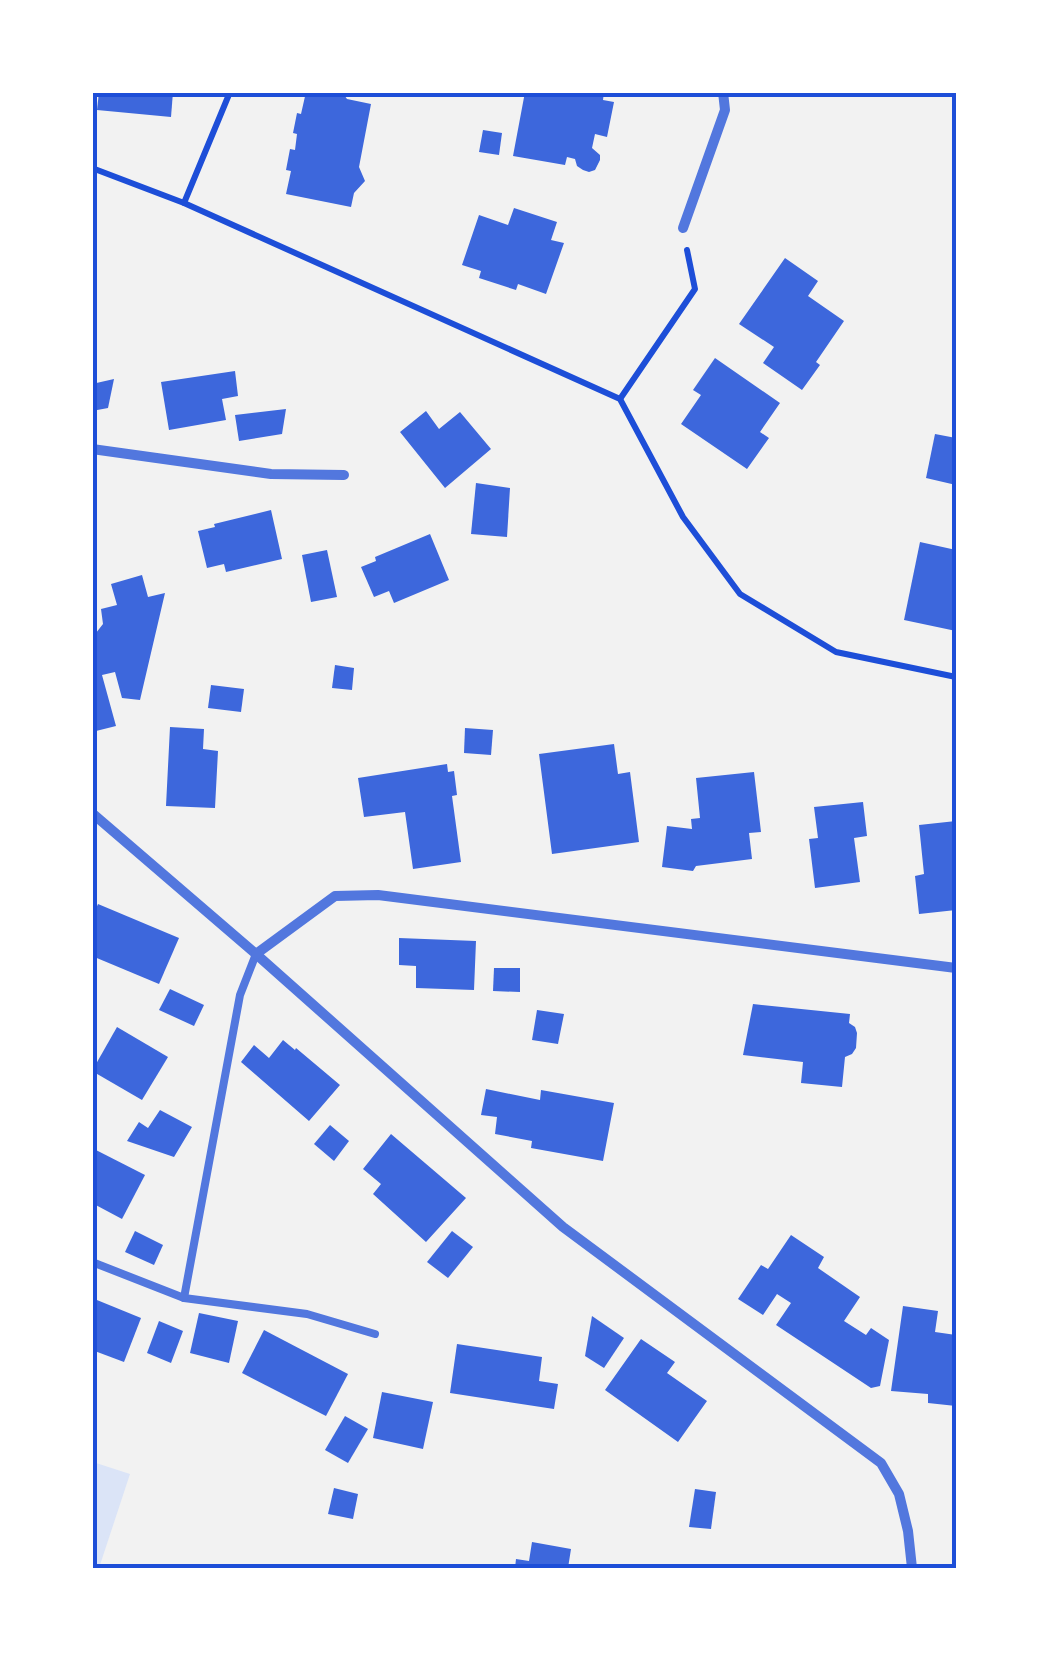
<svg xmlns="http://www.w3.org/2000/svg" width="1049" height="1661" viewBox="0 0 1049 1661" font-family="Figtree,sans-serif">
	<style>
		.green { fill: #dbe4f7 }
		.building { fill: #3d67dc }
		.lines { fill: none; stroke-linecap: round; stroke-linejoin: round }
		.path { stroke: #1d4ed8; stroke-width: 6 }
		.service { stroke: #5277de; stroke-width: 8 }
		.minor { stroke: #5277de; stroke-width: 10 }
		.neatline { fill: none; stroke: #1d4ed8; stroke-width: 4 }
	</style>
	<rect width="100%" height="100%" fill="#f2f2f2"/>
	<polygon class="green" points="93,1462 130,1474 99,1568 93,1568"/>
	<g class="building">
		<polygon points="99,92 173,92 171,117 97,110"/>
		<polygon points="306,92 325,95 342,92 347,99 371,104 359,167 365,181 354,193 351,207 286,194 291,171 286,170 290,149 295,150 297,134 293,133 297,113 301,114"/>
		<polygon points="525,92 604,92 603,100 614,102 607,137 595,134 592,148 600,155 600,160 595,170 589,172 583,170 577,166 575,159 567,157 565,165 513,156"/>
		<polygon points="483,130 502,133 499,155 479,152"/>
		<polygon points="514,208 557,222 551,240 564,243 546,294 518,284 516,290 479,278 481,271 462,265 479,215 508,225"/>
		<polygon points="785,258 818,281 808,296 844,321 816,362 820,365 802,390 763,363 774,347 739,324"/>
		<polygon points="715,358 780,403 760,432 769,438 747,469 681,424 701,395 693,390"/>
		<polygon points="235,371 238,396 222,399 226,420 169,430 161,382"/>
		<polygon points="114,379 108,408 92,411 92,384"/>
		<polygon points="286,409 282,434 239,441 235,415"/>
		<polygon points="426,411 439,429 460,412 491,449 445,488 400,432"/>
		<polygon points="935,434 956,438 956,485 926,478"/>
		<polygon points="476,483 510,488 507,537 471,534"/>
		<polygon points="271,510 282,559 226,572 224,564 207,568 198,531 215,527 214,524"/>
		<polygon points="430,534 449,580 394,603 389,591 374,597 361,567 376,561 375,557"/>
		<polygon points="920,542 956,550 956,631 904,620"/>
		<polygon points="327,550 337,597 311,602 302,555"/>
		<polygon points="142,575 148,597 165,593 140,700 122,698 115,672 102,675 116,726 92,732 92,638 103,624 101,609 117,605 111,584"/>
		<polygon points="335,665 354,668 352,690 332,688"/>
		<polygon points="211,685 244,689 241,712 208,708"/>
		<polygon points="170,727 204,729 203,749 218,751 215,808 166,806"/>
		<polygon points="465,728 493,730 491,755 464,753"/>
		<polygon points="614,744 618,774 630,772 639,842 552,854 539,754"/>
		<polygon points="447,764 448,772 454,771 457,795 452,796 461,862 413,869 405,812 364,817 358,778"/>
		<polygon points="754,772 761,832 749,833 752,859 696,866 693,871 662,867 667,826 692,829 691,819 700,818 696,778"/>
		<polygon points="863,802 867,836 854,838 860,882 815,888 809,839 818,838 814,807"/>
		<polygon points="956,821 956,910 919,914 915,876 924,874 919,825"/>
		<polygon points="98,904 179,938 159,984 92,956 92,918"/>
		<polygon points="399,938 476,941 474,990 416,988 416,966 399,965"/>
		<polygon points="494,968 520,968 520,992 493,991"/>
		<polygon points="170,989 204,1005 194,1026 159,1010"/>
		<polygon points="753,1004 850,1014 849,1023 855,1027 857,1033 856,1048 852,1054 845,1057 842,1087 801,1083 803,1062 743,1055"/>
		<polygon points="537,1010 564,1014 558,1044 532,1040"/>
		<polygon points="117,1027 168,1057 142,1100 92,1071"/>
		<polygon points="283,1040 295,1050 296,1048 340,1085 309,1121 241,1062 254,1045 269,1058"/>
		<polygon points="486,1089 540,1100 541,1090 614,1103 603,1161 531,1148 532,1141 495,1134 497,1117 481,1115"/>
		<polygon points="160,1110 192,1127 174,1157 127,1141 139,1122 148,1128"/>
		<polygon points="330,1125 349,1141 334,1161 314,1144"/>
		<polygon points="391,1134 466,1198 426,1242 373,1194 381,1184 363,1169"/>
		<polygon points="92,1148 145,1175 122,1219 92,1203"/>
		<polygon points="135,1231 163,1245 154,1265 125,1252"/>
		<polygon points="452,1231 473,1247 448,1278 427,1262"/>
		<polygon points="791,1235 824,1257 818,1268 860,1297 844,1321 866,1335 871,1328 889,1340 880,1386 871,1388 776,1325 791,1303 777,1294 763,1315 738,1299 761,1265 768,1269"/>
		<polygon points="92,1298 141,1318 124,1362 92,1350"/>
		<polygon points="903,1306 938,1311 935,1332 956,1335 956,1406 928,1403 928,1394 891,1391"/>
		<polygon points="199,1313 238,1321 229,1363 190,1353"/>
		<polygon points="592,1316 624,1338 604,1368 585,1356"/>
		<polygon points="159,1321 183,1331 171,1363 147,1353"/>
		<polygon points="264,1330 348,1374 326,1416 242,1373"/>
		<polygon points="641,1339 675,1362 667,1373 707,1401 678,1442 605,1390"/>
		<polygon points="457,1344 542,1357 539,1381 558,1384 554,1409 450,1393"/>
		<polygon points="382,1392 433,1402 423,1449 373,1438"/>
		<polygon points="345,1416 368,1429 348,1463 325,1450"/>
		<polygon points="334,1488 358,1494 353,1519 328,1514"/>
		<polygon points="695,1489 716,1492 711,1529 689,1527"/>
		<polygon points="532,1542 571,1549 568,1568 515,1568 516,1559 529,1561"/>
	</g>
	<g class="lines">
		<g class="path">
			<polyline points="92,168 184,203 620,399 683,517 740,594 836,652 956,677"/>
			<polyline points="184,203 230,92"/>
			<polyline points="620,399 695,289 687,250"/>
		</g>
		<g class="service">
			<polyline points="92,1262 184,1298 307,1314 375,1334"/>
			<polyline points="184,1298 240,995 256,954"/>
		</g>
		<g class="minor">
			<polyline points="683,228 725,110 723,92"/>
			<polyline points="92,449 271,474 344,475"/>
			<polyline points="92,813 256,954 563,1227 881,1463 899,1494 908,1531 912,1568"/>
			<polyline points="256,954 335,896 378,895 956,968"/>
		</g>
	</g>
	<rect width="1049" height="1661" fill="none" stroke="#ffffff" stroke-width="190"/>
	<rect x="95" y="95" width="859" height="1471" class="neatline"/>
</svg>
